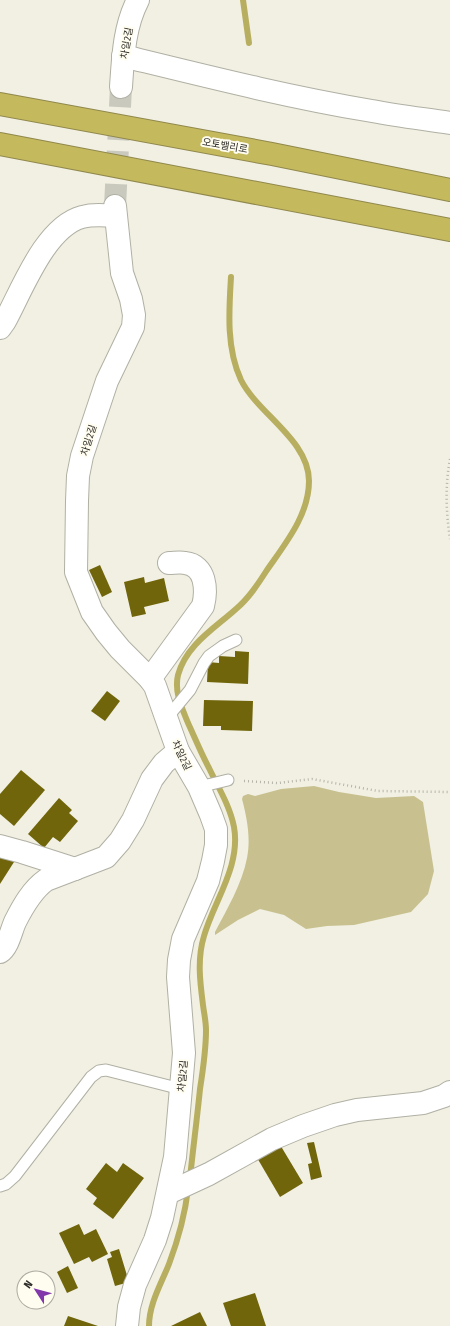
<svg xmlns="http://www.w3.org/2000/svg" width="450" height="1326" viewBox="0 0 450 1326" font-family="'Fira Sans Condensed','Noto Sans KR',sans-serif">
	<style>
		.green { fill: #c8c18f }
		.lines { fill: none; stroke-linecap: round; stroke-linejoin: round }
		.stream { stroke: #b8ae5f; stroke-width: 6 }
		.building { fill: #70650a }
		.street-tunnel { stroke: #cac9be; stroke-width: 22; stroke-dasharray: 22 11; stroke-linecap: butt }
		.lane-casing { stroke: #b1b0a4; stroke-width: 13 }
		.street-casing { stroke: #b1b0a4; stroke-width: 24 }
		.highway-casing { stroke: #90884c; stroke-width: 24 }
		.path { stroke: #b5b4aa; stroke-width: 2.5; stroke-dasharray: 1 3; stroke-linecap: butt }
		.lane { stroke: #fff; stroke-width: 11 }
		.street { stroke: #fff; stroke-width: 22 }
		.highway { stroke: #c5b95e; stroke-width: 22 }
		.labels { text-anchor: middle; stroke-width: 4; stroke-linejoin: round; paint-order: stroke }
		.street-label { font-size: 10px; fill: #2f2e2a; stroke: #fffdf0 }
	</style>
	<rect width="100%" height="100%" fill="#f1f0e3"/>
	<path class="green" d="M314,786L339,792L376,798L414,796L423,802L434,871L428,894L411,912L354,925L327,926L306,929L284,915L260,909L238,920L215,935V932C227,909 242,884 247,858C251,838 247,818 242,799L243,796L248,794L255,796L281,789Z"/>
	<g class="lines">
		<g class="stream">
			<polyline points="243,0 249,43"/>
			<path d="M190,1178C193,1149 197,1119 200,1089C203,1070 206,1050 206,1030C206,1022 204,1013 203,1005C200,982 197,959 204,936C214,901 241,866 234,827C230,806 218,787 209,768C201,753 195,738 188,723C182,708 174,692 178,675C186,645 215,628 236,609C249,598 258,584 267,570C285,544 309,515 309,481C309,440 258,414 241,380C226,348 229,310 231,277"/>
			<path d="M149,1326C149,1304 161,1284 169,1264C178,1240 185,1215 188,1189"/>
		</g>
	</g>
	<g class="building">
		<polygon points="100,565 112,592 102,597 89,570"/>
		<polygon points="144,577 145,583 164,578 169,601 144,607 146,614 132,617 124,582"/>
		<polygon points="235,651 249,652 248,684 207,682 208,662 219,663 219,656 235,657"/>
		<polygon points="107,691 120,701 105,721 91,711"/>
		<polygon points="204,700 253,701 252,731 221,730 221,726 203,726"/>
		<polygon points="21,770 45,790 14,826 0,814 0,794"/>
		<polygon points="59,798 72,810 69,813 78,821 60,842 53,837 44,848 28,834"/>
		<polygon points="0,852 14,862 0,884"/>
		<polygon points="314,1142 322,1177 311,1180 308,1164 312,1163 307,1143"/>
		<polygon points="279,1143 303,1183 280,1197 256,1156"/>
		<polygon points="106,1163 117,1172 123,1163 144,1178 113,1219 93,1204 97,1198 86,1189"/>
		<polygon points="79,1224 84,1235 96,1229 108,1254 92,1262 89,1257 74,1264 59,1233"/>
		<polygon points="119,1249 129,1282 115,1286 107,1259 112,1257 110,1252"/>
		<polygon points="68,1266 78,1288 67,1293 57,1272"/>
		<polygon points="255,1293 266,1326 231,1326 223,1303"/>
		<polygon points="200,1312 207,1326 171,1326"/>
		<polygon points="68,1316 98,1326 64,1326"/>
	</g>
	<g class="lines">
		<polyline class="street-tunnel" points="115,206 121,87"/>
		<defs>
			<g id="lane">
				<polyline points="166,719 190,690 204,663 209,656 223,646 236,640"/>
				<polyline points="199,787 228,780"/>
				<polyline points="0,1186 6,1184 15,1176 91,1077 99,1071 106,1070 181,1089"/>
			</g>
			<g id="street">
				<path d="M123,56C205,76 288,97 372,111C398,116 424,119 450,123"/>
				<path d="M121,87C123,57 124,27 138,0"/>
				<polyline points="115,206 122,273 131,299 134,315 133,327 107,381 82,456 78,476 77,501 76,572 92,612 106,632 120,649 150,679 155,686 178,751 199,787 211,815 216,829 216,845 213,861 208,881 183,939 179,960 178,977 184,1053 175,1157 162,1218 155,1240 135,1285 129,1307 127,1326"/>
				<path d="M0,328L5,321C22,290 45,227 82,217C93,214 104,215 115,216"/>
				<path d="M150,679L203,606C207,590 206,565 185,563C180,562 174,563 169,563"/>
				<polyline points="0,846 22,852 75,869"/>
				<path d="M0,952C8,947 11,931 15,922C23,906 32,890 46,880L106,857L120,841L133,820L152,779L164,763L178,751"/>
				<polyline points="168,1193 209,1174 272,1139 303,1126 335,1115 357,1110 423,1103 444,1096 450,1092"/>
			</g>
			<g id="highway">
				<polyline points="0,104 272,154 450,190"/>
				<polyline points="0,144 450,230"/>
			</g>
		</defs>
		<use href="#lane" class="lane-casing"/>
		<use href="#street" class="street-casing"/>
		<use href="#highway" class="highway-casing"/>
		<g class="path">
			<path d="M450,459C445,486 446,512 450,539"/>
			<polyline points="244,781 278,783 312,779 378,791 450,792"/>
		</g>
		<use href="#lane" class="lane"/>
		<use href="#street" class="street"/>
		<use href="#highway" class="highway"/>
	</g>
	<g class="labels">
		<g class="street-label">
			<text transform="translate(126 43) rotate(-80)" y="4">차일2길</text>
			<text transform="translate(225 145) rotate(10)" y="4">오토밸리로</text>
			<text transform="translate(88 440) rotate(-73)" y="4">차일2길</text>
			<text transform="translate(182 755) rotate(64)" y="4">차일2길</text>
			<text transform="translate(182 1076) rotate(-85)" y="4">차일2길</text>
		</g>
	</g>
	<g transform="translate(36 1290) rotate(306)"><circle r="19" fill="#fffdf0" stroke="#acaaa1"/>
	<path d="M0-3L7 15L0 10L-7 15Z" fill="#8238aa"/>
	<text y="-6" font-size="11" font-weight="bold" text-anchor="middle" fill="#2f2e2a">N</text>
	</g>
</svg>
